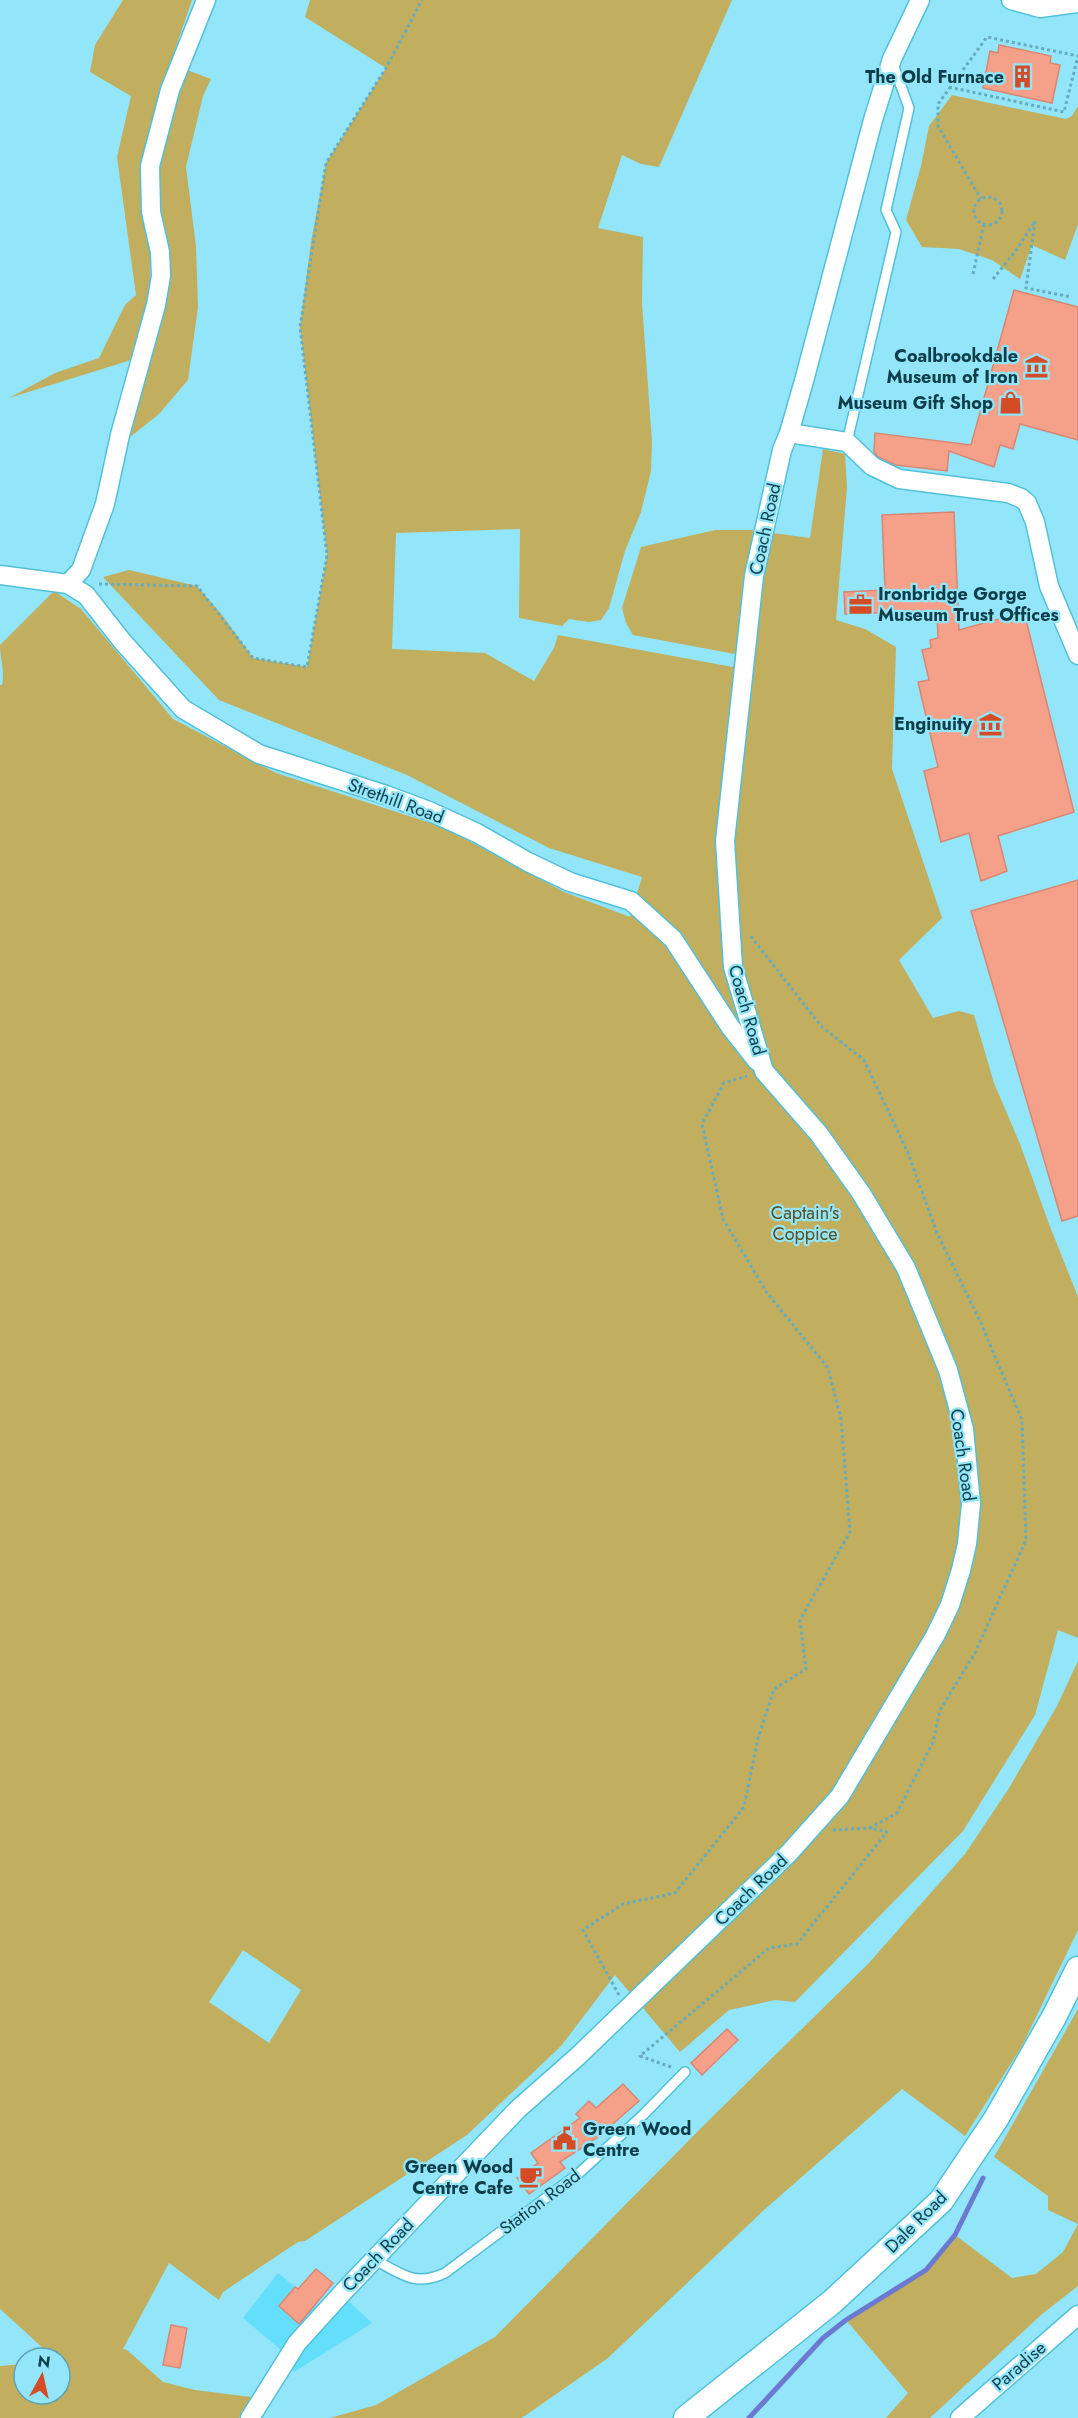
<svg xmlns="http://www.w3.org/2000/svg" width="1078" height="2418" viewBox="0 0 1078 2418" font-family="Jost,sans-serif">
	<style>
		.built { fill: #63defb }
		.green { fill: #c1ae5f; fill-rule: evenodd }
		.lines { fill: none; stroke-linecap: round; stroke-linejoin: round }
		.stream { stroke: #6c79d0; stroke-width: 5 }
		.building { fill: #f5a089; stroke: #d98772; stroke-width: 1.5 }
		.lane-casing { stroke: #52c0d9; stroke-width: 12 }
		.street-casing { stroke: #52c0d9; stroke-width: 21 }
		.secondary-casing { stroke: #52c0d9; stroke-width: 27 }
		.path { stroke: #66acbd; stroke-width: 3; stroke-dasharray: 3 3; stroke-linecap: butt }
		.lane { stroke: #fff; stroke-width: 9 }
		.street { stroke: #fff; stroke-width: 18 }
		.secondary { stroke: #fff; stroke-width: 24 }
		.labels { text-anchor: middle; stroke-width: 4.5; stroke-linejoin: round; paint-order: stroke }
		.poi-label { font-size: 18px; font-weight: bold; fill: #0e3e49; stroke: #93e5f9; text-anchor: end }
		.street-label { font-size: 18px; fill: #0e3e49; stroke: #93e5f9 }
		.park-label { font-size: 18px; fill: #594e20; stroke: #93e5f9 }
	</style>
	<rect width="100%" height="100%" fill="#93e5f9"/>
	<polygon class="built" points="278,2273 330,2316 345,2298 372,2323 294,2372 280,2349 243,2318"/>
	<g class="green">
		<polygon points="123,0 192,0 156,105 143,153 140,186 150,245 150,293 144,321 131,360 9,398 55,373 99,358 125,305 136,295 117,157 131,96 90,72 95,45"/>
		<path d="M310,0H732L659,167L641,164L622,155L598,228L643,237L642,303L652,442L651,471L641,512L625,551L609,608L601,620L589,622L569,619L562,626L519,618L520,529L396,533L392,649L485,653L534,681L554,648L558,635L733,667L735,654L633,635L626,623L622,608L641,547L715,530H752L810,538L823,449L845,454L847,487L836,620L865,629L896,647L892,769L942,918L899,960L933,1018L959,1011L974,1015L994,1083L1020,1144L1049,1224L1078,1297V1638L1058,1630L1035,1715L963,1831L795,2002L775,2000L729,2010L680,2052L615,1975L561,2046L467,2135L305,2241L298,2242L223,2292L219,2300L169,2263L123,2349L127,2350L163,2382L195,2390L251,2397L239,2418H0V2366L24,2364V2394H60V2358H54L0,2309V685H2C5,670 0,659 0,645L54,591L81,609L173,719L276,773L443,827L564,892L630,917L642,877L549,848L407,775L219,700L103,577L129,570L197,586L222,615L253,658L307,667L327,555L300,327L311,242L326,163L386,68L305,17ZM243,1950L301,1990L269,2043L209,2002Z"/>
		<polygon points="187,70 211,79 203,96 186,167 196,246 198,307 188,380 159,414 130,437 142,378 168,286 169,245 160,211 157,176 161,154"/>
		<polygon points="952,95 1066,119 1072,116 1078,106 1078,224 1065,260 1032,245 1020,279 992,260 959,249 922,247 906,220 921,166 929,126"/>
		<polygon points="1078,1661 1078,1930 1022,2046 965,2136 902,2089 764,2210 608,2358 526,2415 521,2418 330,2418 376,2405 495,2337 705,2124 868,1964 965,1854 1009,1788 1057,1706"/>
		<polygon points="1078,2009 1078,2224 1048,2210 1048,2196 994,2157"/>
		<polygon points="1078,2224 1078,2286 1042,2314 930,2418 886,2418 908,2393 846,2320 926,2270 955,2235 1012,2278 1036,2274 1063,2252"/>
	</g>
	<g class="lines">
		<polyline class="stream" points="749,2418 823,2338 846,2320 926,2270 955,2235 983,2178"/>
	</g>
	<g class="building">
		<polygon points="999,45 1051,56 1050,63 1060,65 1052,103 983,88 990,51 998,53"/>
		<polygon points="1014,290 1078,307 1078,440 1020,424 1013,449 1000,445 994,467 949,451 947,471 896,465 878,457 874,452 875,433 971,445"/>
		<polygon points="954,512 959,630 1024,612 1074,812 998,836 1007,871 981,881 969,833 941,842 924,771 938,767 918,682 929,680 922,650 931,648 930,640 938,638 937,611 845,614 844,592 885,590 882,515"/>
		<polygon points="1078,880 1078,1216 1062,1221 971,911"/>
		<polygon points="727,2029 738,2040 702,2075 691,2063"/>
		<polygon points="623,2084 639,2101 598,2137 560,2162 565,2168 529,2194 517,2178 538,2163 531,2153 580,2118 576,2114 589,2101 596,2108"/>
		<polygon points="316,2269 333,2283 299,2324 279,2306 295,2287 298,2289"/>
		<polygon points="171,2325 187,2328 180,2368 163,2365"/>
	</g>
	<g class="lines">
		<defs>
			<g id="lane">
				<polyline points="847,442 896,232 886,210 909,108 893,64"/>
				<path d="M374,2259C400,2274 416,2287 445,2273L578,2174L643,2115L685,2072"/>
			</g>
			<g id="street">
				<polyline points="1011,0 1040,8 1078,3"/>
				<polyline points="789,433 847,442 872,466 899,479 1008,493 1021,498 1027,503 1035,522 1049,586 1078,655"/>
				<polyline points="0,575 68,584 86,595 122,641 183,709 259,754 386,795 429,811 477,833 528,862 570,882 631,901 673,939 731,1028 757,1061"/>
				<polyline points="68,584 81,570 105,504 120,435 156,305 161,276 160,252 151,212 150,166 170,90 206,0"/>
				<polyline points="250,2418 297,2343 346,2289 518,2109 577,2057 789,1853 840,1796 935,1636 950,1605 961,1570 967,1544 971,1504 964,1429 948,1370 906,1268 861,1193 819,1134 764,1071 733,967 725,841 754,576 782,450 789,433 804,381 873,120 892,59 920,0"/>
				<polyline points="960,2418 1078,2315"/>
			</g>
			<polyline id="secondary" points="686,2418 832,2302 941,2201 996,2119 1054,2017 1078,1969"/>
		</defs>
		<use href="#lane" class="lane-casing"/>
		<use href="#street" class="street-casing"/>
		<use href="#secondary" class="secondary-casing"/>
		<g class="path">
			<polyline points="949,87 1064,112 1078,56 987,37 938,104 938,126 981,199"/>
			<circle cx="988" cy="211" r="14"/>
			<polyline points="973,274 984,224"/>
			<polyline points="993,279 1017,249 1035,221 1026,288 1071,297"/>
			<polyline points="99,584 197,586 253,658 307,667 327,555 300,327 326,163 386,68 422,0"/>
			<polyline points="833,1830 870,1828"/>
			<polyline points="619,1995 583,1930 623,1904 675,1893 744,1807 758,1738 774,1689 806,1669 800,1620 850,1532 841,1419 828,1368 767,1293 723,1219 702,1124 724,1083 747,1076"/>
			<polyline points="671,2067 640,2056 769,1948 797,1944 887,1832 870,1828 897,1813 933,1742 940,1710 975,1653 1026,1540 1022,1420 980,1321 937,1233 908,1153 864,1060 821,1026 749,934"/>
		</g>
		<use href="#lane" class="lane"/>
		<use href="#street" class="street"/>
		<use href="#secondary" class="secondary"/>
	</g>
	<defs>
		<symbol id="building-bare" viewBox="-9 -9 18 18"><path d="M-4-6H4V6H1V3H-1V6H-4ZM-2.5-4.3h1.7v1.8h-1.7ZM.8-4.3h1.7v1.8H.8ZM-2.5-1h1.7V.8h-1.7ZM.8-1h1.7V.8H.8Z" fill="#d44b26" stroke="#93e5f9" stroke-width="2.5" paint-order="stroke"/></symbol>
		<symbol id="museum-bare" viewBox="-9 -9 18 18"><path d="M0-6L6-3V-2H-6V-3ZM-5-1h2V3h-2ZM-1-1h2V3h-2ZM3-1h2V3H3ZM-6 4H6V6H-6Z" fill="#d44b26" stroke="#93e5f9" stroke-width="2.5" paint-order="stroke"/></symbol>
		<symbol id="shop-bare" viewBox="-9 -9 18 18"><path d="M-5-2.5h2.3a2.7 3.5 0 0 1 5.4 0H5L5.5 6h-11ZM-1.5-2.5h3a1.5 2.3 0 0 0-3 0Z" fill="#d44b26" stroke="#93e5f9" stroke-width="2.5" paint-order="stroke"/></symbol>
		<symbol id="office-bare" viewBox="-9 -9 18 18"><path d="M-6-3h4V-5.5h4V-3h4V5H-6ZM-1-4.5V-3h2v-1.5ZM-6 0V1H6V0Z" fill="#d44b26" stroke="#93e5f9" stroke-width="2.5" paint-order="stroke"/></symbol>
		<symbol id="civic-bare" viewBox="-9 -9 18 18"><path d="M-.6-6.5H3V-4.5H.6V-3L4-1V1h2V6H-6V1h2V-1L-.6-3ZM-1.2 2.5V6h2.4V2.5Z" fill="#d44b26" stroke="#93e5f9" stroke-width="2.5" paint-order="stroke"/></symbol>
		<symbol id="cafe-bare" viewBox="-9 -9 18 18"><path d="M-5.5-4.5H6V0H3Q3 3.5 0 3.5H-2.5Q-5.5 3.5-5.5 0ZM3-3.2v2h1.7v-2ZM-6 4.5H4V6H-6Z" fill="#d44b26" stroke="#93e5f9" stroke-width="2.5" paint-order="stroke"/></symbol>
	</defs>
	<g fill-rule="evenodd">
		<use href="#building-bare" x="1006" y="60" width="33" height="33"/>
		<use href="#museum-bare" x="1020" y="350" width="33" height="33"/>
		<use href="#shop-bare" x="994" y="386" width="33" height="33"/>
		<use href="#office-bare" x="844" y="588" width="33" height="33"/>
		<use href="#museum-bare" x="974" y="708" width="33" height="33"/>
		<use href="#civic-bare" x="548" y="2122" width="33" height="33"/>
		<use href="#cafe-bare" x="514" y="2160" width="33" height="33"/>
	</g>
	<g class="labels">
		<g class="poi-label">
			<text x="1004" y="83">The Old Furnace</text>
			<text x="1018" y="362">Coalbrookdale<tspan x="1018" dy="21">Museum of Iron</tspan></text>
			<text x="993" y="409">Museum Gift Shop</text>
			<text x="878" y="600" text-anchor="start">Ironbridge Gorge<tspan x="878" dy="21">Museum Trust Offices</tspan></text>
			<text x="972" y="730">Enginuity</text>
			<text x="583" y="2135" text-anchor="start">Green Wood<tspan x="583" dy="21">Centre</tspan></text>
			<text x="513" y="2173">Green Wood<tspan x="513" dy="21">Centre Cafe</tspan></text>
		</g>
		<g class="street-label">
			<text transform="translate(765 529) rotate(-78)" y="6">Coach Road</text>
			<text transform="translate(396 801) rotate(20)" y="6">Strethill Road</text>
			<text transform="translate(747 1010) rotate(74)" y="6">Coach Road</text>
			<text transform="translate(963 1455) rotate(82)" y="6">Coach Road</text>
			<text transform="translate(751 1890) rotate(-44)" y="6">Coach Road</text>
			<text transform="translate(540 2202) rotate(-37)" y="6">Station Road</text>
			<text transform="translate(916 2222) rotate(-45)" y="6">Dale Road</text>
			<text transform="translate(378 2255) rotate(-46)" y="6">Coach Road</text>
			<text transform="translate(1019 2366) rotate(-41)" y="6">Paradise</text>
		</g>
		<g class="park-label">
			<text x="805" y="1219">Captain's<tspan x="805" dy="21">Coppice</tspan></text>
		</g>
	</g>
	<g transform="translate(42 2376) rotate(8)"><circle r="28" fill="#93e5f9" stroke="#5ea2b3" stroke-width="1.5"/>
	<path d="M0-4.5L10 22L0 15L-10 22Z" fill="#d44b26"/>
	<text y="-9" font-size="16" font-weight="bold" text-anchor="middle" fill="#0e3e49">N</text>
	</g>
</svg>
